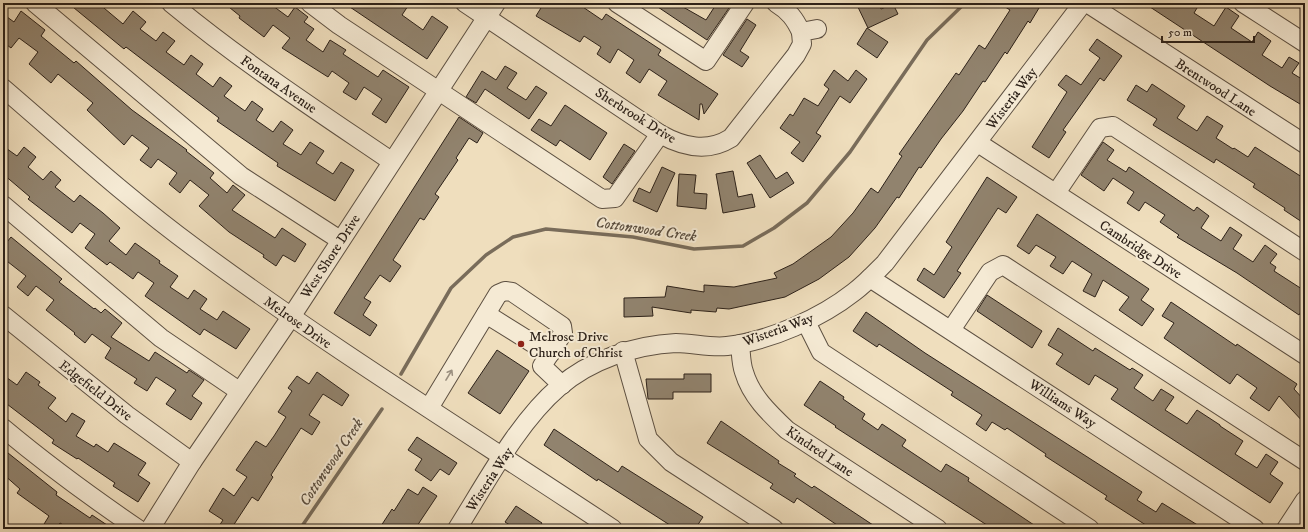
<svg xmlns="http://www.w3.org/2000/svg" width="1308" height="532" viewBox="0 0 1308 532" font-family="'IM FELL DW Pica',serif">
	<style>
		.lines { fill: none; stroke-linecap: round; stroke-linejoin: round }
		.stream { stroke: #796c5a; stroke-width: 3.5 }
		.building { fill: #91836e; stroke: #2c2119 }
		.minor-casing { stroke: #5d5042; stroke-width: 20 }
		.minor { stroke: #f5ead4; stroke-width: 18 }
		.oneway { stroke: #9b9080 }
		.poi-dot { fill: #8f2418; stroke: #f5ead4; stroke-width: 1.5 }
		.labels { text-anchor: middle; stroke-width: 4; stroke-linejoin: round; paint-order: stroke }
		.street-label { font-size: 14px; fill: #2c2119; stroke: #f5ead4 }
		.poi-label { font-size: 14px; fill: #2c2119; stroke: #f5ead4; text-anchor: start }
		.water-label { font-size: 15px; font-style: italic; fill: #594d3f; stroke: #f5ead4 }
	</style>
	<rect width="100%" height="100%" fill="#efdebd"/>
	<filter id="stains"><feTurbulence type="fractalNoise" baseFrequency=".005" numOctaves="4"/><feColorMatrix values="0 0 0 0 .2 0 0 0 0 .09 0 0 0 0 .02 0 0 0 .5 -.17"/></filter>
	<radialGradient id="worn" r=".72"><stop offset=".6" stop-color="#630" stop-opacity="0"/><stop offset="1" stop-color="#630" stop-opacity=".3"/></radialGradient>
	<g class="lines">
		<g class="stream">
			<polyline points="401,374 451,288 486,255 513,237 546,229 633,237 694,249 743,246 774,228 807,203 850,152 927,40 965,3"/>
			<polyline points="300,529 382,409"/>
		</g>
	</g>
	<g class="building">
		<polygon points="68,3 98,3 123,24 133,11 146,22 140,29 156,41 163,32 175,41 166,52 184,65 191,55 203,64 196,74 213,87 220,77 232,86 224,96 245,111 252,101 263,109 256,120 273,132 281,121 293,130 283,144 301,155 310,142 324,151 316,163 333,174 341,162 354,170 335,201 277,166 278,163 217,121 219,118 126,47 124,49"/>
		<polygon points="224,3 269,3 288,17 295,7 308,17 304,22 314,29 306,40 323,52 330,40 346,50 343,54 378,77 383,70 409,87 386,123 372,114 382,99 364,87 356,100 343,92 349,83 332,71 328,77 282,48 290,38 273,25 264,37 239,18 240,16"/>
		<polygon points="344,3 410,3 402,15 423,30 432,16 448,27 427,59"/>
		<polygon points="544,3 577,3 602,20 606,14 661,50 658,55 718,94 704,114 702,104 700,104 699,120 658,95 667,81 649,69 640,83 626,73 634,60 618,49 610,63 597,54 601,47 584,36 580,42 536,16"/>
		<polygon points="652,3 676,3 706,20 717,3 722,3 729,8 707,40"/>
		<polygon points="856,3 878,3 881,9 893,4 898,14 868,28"/>
		<polygon points="999,3 1042,3 1030,23 1028,21 1007,54 1005,52 985,82 983,81 963,111 941,139 921,168 919,167 899,198 897,197 875,228 849,257 819,279 785,297 729,309 717,308 716,312 691,310 691,313 652,307 653,316 624,317 624,298 665,297 667,286 704,292 704,285 734,287 777,278 774,273 793,264 831,237 853,213 871,188 878,193 902,156 899,154 956,73 959,75 979,45 985,49 1010,10"/>
		<polygon points="1144,3 1200,3 1194,13 1214,26 1226,7 1239,16 1231,28 1252,42 1258,32 1271,41 1262,55 1282,68 1289,57 1299,63 1292,73 1305,81 1305,107 1270,86"/>
		<polygon points="21,11 45,30 41,36 74,63 76,61 132,110 187,150 186,151 214,173 210,178 227,193 233,185 245,195 232,210 275,238 282,228 306,244 295,262 283,255 276,266 263,257 264,255 229,232 199,206 209,195 190,180 180,193 169,184 177,173 158,159 151,168 140,160 149,148 132,135 124,145 87,110 93,103 58,74 51,83 29,64 38,52 19,38 11,48 3,42 3,14 14,22"/>
		<polygon points="747,19 756,25 740,51 749,57 742,67 723,55"/>
		<polygon points="867,28 888,42 877,58 857,44"/>
		<polygon points="1097,39 1122,56 1104,81 1100,78 1063,130 1066,132 1049,158 1032,147 1067,92 1058,85 1066,75 1081,85 1100,58 1089,50"/>
		<polygon points="505,66 517,73 507,88 526,100 536,86 547,93 529,119 485,89 476,103 466,97 482,71 496,80"/>
		<polygon points="834,70 848,81 856,70 867,79 850,103 840,96 816,133 821,136 803,162 791,153 800,142 780,128 790,114 793,116 804,98 818,106 829,89 824,85"/>
		<polygon points="1152,84 1185,106 1177,118 1197,131 1207,116 1223,126 1216,138 1233,149 1234,148 1248,157 1255,147 1305,179 1305,224 1284,210 1285,208 1253,187 1255,184 1216,159 1214,163 1153,125 1157,119 1127,100 1136,85 1147,92"/>
		<polygon points="565,105 607,133 590,160 560,140 556,146 531,130 539,119 551,126"/>
		<polygon points="459,117 483,133 477,143 469,138 456,158 458,160 435,194 439,197 424,220 420,218 393,260 401,266 390,282 380,275 364,298 371,302 363,315 377,325 370,336 334,313"/>
		<polygon points="1103,142 1114,150 1107,160 1126,172 1129,167 1194,211 1197,207 1209,216 1201,228 1221,241 1230,227 1242,235 1233,249 1253,262 1265,245 1277,254 1270,263 1276,267 1274,271 1305,291 1305,305 1299,315 1237,273 1177,237 1179,235 1160,222 1165,215 1145,202 1139,211 1127,203 1134,192 1113,178 1104,191 1081,175"/>
		<polygon points="624,144 635,151 612,184 603,177"/>
		<polygon points="3,146 17,156 24,147 36,157 28,167 43,180 51,171 61,180 55,187 74,202 80,195 103,213 120,228 109,241 126,255 135,243 160,261 159,263 178,276 170,287 188,299 194,290 207,299 200,309 217,320 223,311 250,329 236,349 204,329 200,335 145,296 154,283 138,272 133,279 110,262 107,265 85,248 95,234 80,223 72,233 28,199 30,197 3,174"/>
		<polygon points="760,155 776,179 787,172 794,183 770,198 747,163"/>
		<polygon points="662,167 675,173 657,212 633,201 639,188 650,193"/>
		<polygon points="733,171 738,197 752,194 755,207 723,213 716,174"/>
		<polygon points="679,174 696,175 694,193 707,194 706,209 677,206"/>
		<polygon points="987,177 1017,197 1006,213 998,208 957,271 961,273 944,298 917,280 924,268 934,275 952,247 946,242"/>
		<polygon points="1037,214 1149,289 1141,300 1154,309 1142,326 1119,310 1129,297 1103,280 1095,297 1083,291 1092,274 1072,261 1063,274 1050,266 1056,257 1036,245 1029,254 1017,246"/>
		<polygon points="11,237 62,279 59,282 94,309 95,308 101,313 105,309 122,323 111,337 149,361 155,352 187,373 189,370 204,380 192,396 202,403 191,420 166,404 176,390 156,377 147,391 134,383 137,379 105,358 111,348 92,334 85,343 74,334 75,333 46,310 54,300 36,286 28,296 17,287 26,276 3,258 3,247"/>
		<polygon points="987,295 1042,331 1032,348 977,311"/>
		<polygon points="1171,302 1236,346 1237,344 1297,384 1294,389 1305,401 1305,424 1279,396 1269,411 1250,398 1257,388 1237,374 1230,384 1164,338 1174,323 1162,316"/>
		<polygon points="866,312 925,353 1142,492 1137,500 1156,512 1162,503 1204,529 1152,529 1105,499 1107,496 1045,456 1046,454 1007,428 1005,430 992,422 986,431 976,424 982,415 951,395 953,392 879,344 877,347 853,331"/>
		<polygon points="1058,328 1093,351 1095,348 1130,370 1132,368 1143,375 1134,388 1153,401 1161,389 1174,397 1165,410 1187,424 1197,410 1220,425 1220,426 1243,441 1235,454 1257,468 1266,454 1278,462 1270,474 1283,483 1270,503 1111,399 1118,389 1095,375 1089,385 1056,364 1063,354 1048,345"/>
		<polygon points="497,350 529,371 500,414 468,393"/>
		<polygon points="26,372 40,382 38,385 56,398 48,408 66,422 72,413 85,421 76,436 94,447 96,444 108,452 114,443 146,463 138,475 150,483 138,502 113,486 115,483 78,458 77,459 52,443 54,440 3,401 3,375 17,385"/>
		<polygon points="317,372 349,395 342,406 323,394 309,415 320,422 312,435 301,428 271,475 273,477 258,501 252,497 231,529 217,529 223,520 209,511 223,488 234,496 247,477 236,470 256,441 266,447 274,436 286,417 278,412 292,391 288,388 297,376 309,384"/>
		<polygon points="684,374 711,374 711,392 673,392 673,399 648,399 646,379 684,379"/>
		<polygon points="820,381 844,397 843,399 865,414 862,419 878,430 882,424 906,440 902,446 941,472 946,464 969,478 968,481 1040,529 993,529 835,427 836,426 804,405"/>
		<polygon points="721,421 779,461 778,463 796,474 794,476 812,488 814,486 879,529 843,529 797,498 794,503 770,488 773,484 707,443"/>
		<polygon points="554,429 618,472 622,466 703,517 695,529 676,529 598,479 597,481 544,445"/>
		<polygon points="417,437 457,463 449,475 440,469 431,481 415,470 422,459 408,450"/>
		<polygon points="3,449 57,492 56,495 90,518 92,515 113,529 70,529 60,523 56,529 41,529 49,516 17,493 20,489 3,474"/>
		<polygon points="423,487 437,496 415,529 379,529 392,509 394,511 408,489 418,495"/>
		<polygon points="516,506 542,523 538,529 516,529 505,522"/>
	</g>
	<g class="lines">
		<defs>
			<g id="minor">
				<polyline points="35,3 241,176 340,240"/>
				<path d="M171,3C241,61 316,110 391,161"/>
				<polyline points="310,3 339,25 602,199 615,198 660,134"/>
				<path d="M465,3L660,134C683,147 707,153 731,138L796,55L802,44L801,32L817,29"/>
				<polyline points="617,3 706,61 745,3"/>
				<path d="M776,3C789,11 795,19 801,32"/>
				<polyline points="1087,3 1305,144"/>
				<polyline points="1243,3 1305,43"/>
				<path d="M3,88C66,142 128,199 195,248C330,348 473,436 613,529"/>
				<polyline points="978,143 1305,355"/>
				<polyline points="1056,193 1100,128 1113,126 1305,252"/>
				<polyline points="3,205 161,338 239,391"/>
				<polyline points="870,278 1255,529"/>
				<polyline points="486,314 550,354"/>
				<polyline points="3,315 127,415 192,462"/>
				<polyline points="806,322 821,352 1090,529"/>
				<polyline points="951,330 990,272 1003,265 1305,461"/>
				<path d="M740,344C741,353 741,364 744,372C751,396 769,413 787,430L938,529"/>
				<polyline points="623,351 648,439 671,462 774,529"/>
				<polyline points="429,408 498,294 505,291 512,292 562,326 563,333 542,366 562,385"/>
				<path d="M3,428C46,464 91,497 138,529"/>
				<polyline points="150,529 192,462 291,317 496,3"/>
				<path d="M457,529C486,483 518,422 559,387C590,360 635,345 676,343C693,343 710,348 727,346C770,341 821,318 854,292C865,284 875,273 885,263L1083,3"/>
				<polyline points="1286,529 1305,500"/>
			</g>
		</defs>
		<use href="#minor" class="minor-casing"/>
		<use href="#minor" class="minor"/>
	</g>
	<defs><path id="oneway-shaft" d="M-6 0H5M1.5-3L5.5 0L1.5 3" fill="none" stroke-width="1.6" stroke-linecap="round" stroke-linejoin="round"/></defs>
	<use class="oneway" href="#oneway-shaft" transform="translate(449 375) rotate(-59)"/>
	<circle class="poi-dot" cx="521" cy="344" r="4"/>
	<g class="labels">
		<g class="street-label">
			<text transform="translate(279 84) rotate(35)" y="5">Fontana Avenue</text>
			<text transform="translate(1216 87) rotate(33)" y="5">Brentwood Lane</text>
			<text transform="translate(1011 98) rotate(-53)" y="5">Wisteria Way</text>
			<text transform="translate(636 115) rotate(32)" y="5">Sherbrook Drive</text>
			<text transform="translate(1141 249) rotate(33)" y="5">Cambridge Drive</text>
			<text transform="translate(330 256) rotate(-57)" y="5">West Shore Drive</text>
			<text transform="translate(298 322) rotate(35)" y="5">Melrose Drive</text>
			<text transform="translate(778 329) rotate(-20)" y="5">Wisteria Way</text>
			<text transform="translate(96 390) rotate(38)" y="5">Edgefield Drive</text>
			<text transform="translate(1063 403) rotate(33)" y="5">Williams Way</text>
			<text transform="translate(820 451) rotate(34)" y="5">Kindred Lane</text>
			<text transform="translate(489 479) rotate(-57)" y="5">Wisteria Way</text>
		</g>
		<g class="poi-label">
			<text x="529" y="341">Melrose Drive<tspan x="529" dy="16">Church of Christ</tspan></text>
		</g>
		<g class="water-label">
			<text transform="translate(646 229) rotate(8)" y="5">Cottonwood Creek</text>
			<text transform="translate(331 462) rotate(-56)" y="5">Cottonwood Creek</text>
		</g>
	</g>
	<rect width="1308" height="532" fill="none" stroke="#efdebd" stroke-width="16"/>
	<rect x="4" y="4" width="1300" height="524" fill="none" stroke="#2c2119" stroke-width="2"/>
	<rect x="8" y="8" width="1292" height="516" fill="none" stroke="#2c2119"/>
	<path d="M1162 36v6h92v-6" fill="none" stroke="#2c2119" stroke-width="2"/>
	<text x="1168" y="36" font-size="12" fill="#2c2119" stroke="#f5ead4" stroke-width="3" paint-order="stroke">50 m</text>
	<rect width="100%" height="100%" filter="url(#stains)"/>
	<rect width="100%" height="100%" fill="url(#worn)"/>
</svg>
